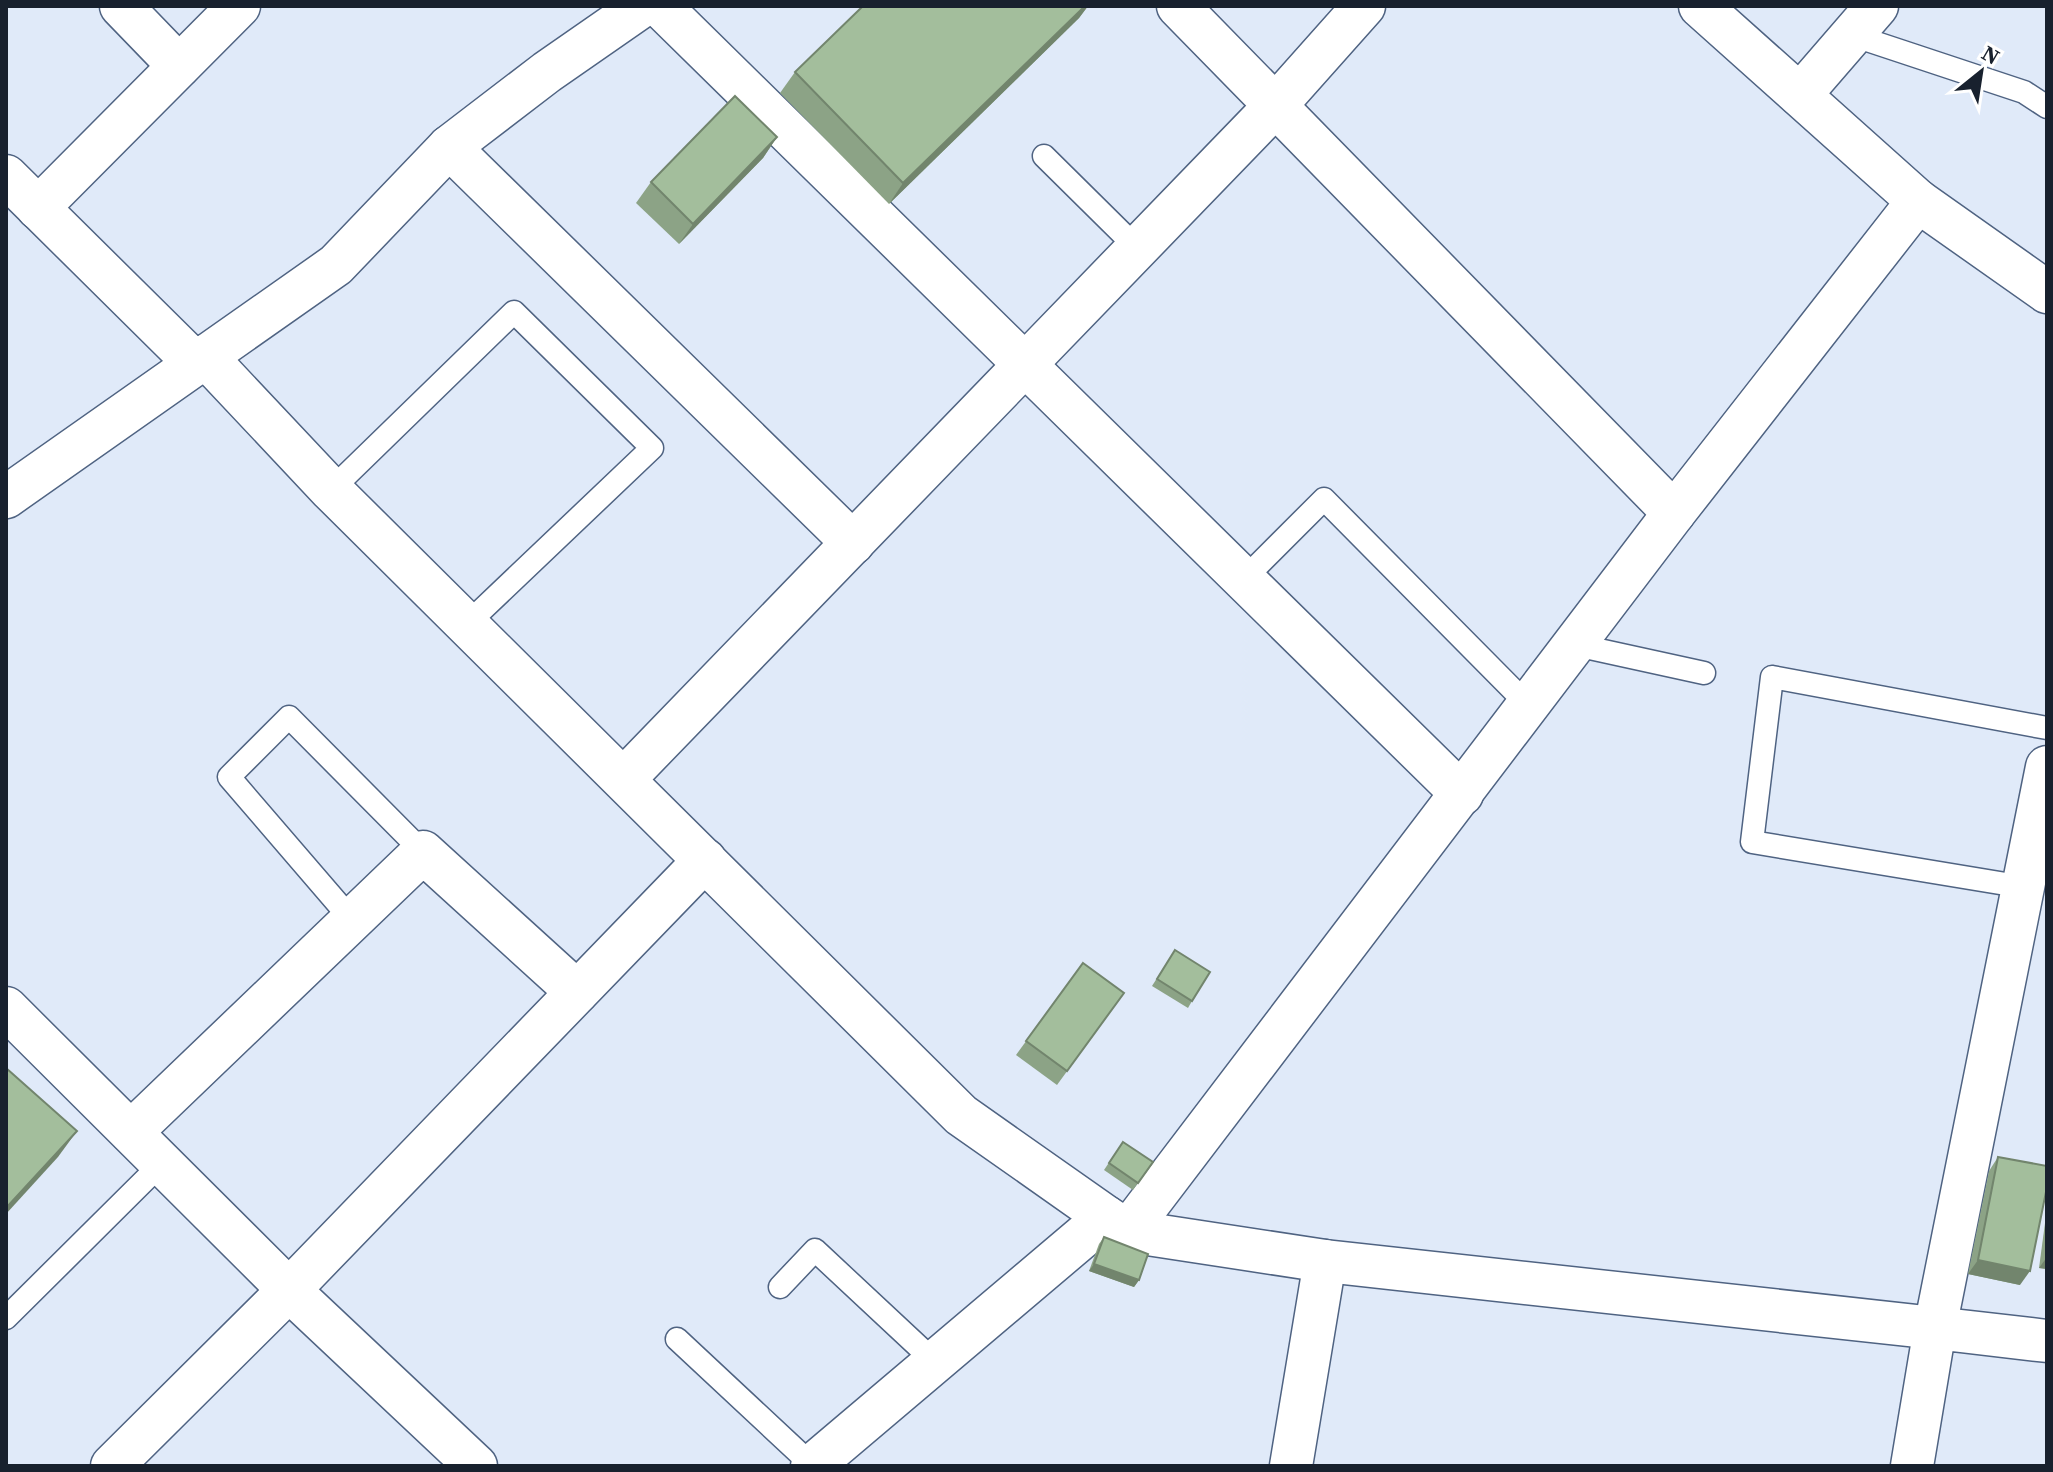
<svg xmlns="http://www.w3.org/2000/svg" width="2053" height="1472" viewBox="0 0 2053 1472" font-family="'Source Serif 4',serif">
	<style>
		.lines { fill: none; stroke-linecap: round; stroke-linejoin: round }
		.service-casing { stroke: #4f6382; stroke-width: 25 }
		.minor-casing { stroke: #4f6382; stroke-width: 45 }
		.service { stroke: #fff; stroke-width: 22 }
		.minor { stroke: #fff; stroke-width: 42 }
		.wall { fill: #8ca386 }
		.shaded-wall { fill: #72856d }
		.building { fill: #a3be9c; stroke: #72856d; stroke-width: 2 }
	</style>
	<rect width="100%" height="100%" fill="#e0eaf9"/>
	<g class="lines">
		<defs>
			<g id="service">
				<polyline points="1852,35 2024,92 2047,107"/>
				<polyline points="1044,156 1137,248"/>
				<polyline points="331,490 514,312 652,448 466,625"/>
				<polyline points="1243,580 1324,499 1529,706"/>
				<polyline points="1576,645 1704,673"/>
				<polyline points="2024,887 1752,842 1772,677 2047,728"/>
				<polyline points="352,920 229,777 289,717 423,852"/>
				<polyline points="780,1287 815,1250 935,1362"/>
				<polyline points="6,1318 162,1163"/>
				<polyline points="677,1339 812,1465"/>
			</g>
			<g id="minor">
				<polyline points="121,6 179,66"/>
				<polyline points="660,6 1462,794"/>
				<polyline points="1178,6 1674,513"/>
				<polyline points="1800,95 1877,6"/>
				<polyline points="449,147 853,543"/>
				<polyline points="6,176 196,364"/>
				<polyline points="1918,201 2047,292"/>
				<polyline points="38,208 239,6"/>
				<polyline points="205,356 331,490 961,1115 1106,1217"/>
				<polyline points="6,497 336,265 449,147 547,72 642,6"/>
				<polyline points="624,779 1275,106 1364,6"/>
				<polyline points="6,1008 289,1290 476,1466"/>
				<polyline points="131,1132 423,852 577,992"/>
				<polyline points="1128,1231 1325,1261 1935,1328 2047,767"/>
				<polyline points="112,1466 289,1290 705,860"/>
				<polyline points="812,1466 1106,1217 1128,1231 1674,513 1918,201 1700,6"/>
				<polyline points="1291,1466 1325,1261"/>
				<polyline points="1912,1466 1935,1328 2047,1341"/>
			</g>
		</defs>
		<use href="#service" class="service-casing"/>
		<use href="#minor" class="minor-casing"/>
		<use href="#service" class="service"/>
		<use href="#minor" class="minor"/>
	</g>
	<g class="wall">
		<polygon points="863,6 1088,6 1079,18 889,204 780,93 795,72"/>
		<polygon points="777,137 763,158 679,244 636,203 651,182"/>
		<polygon points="1175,950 1192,1001 1188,1008 1152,986"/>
		<polygon points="1083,963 1124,993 1057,1085 1016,1055"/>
		<polygon points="1123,1142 1153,1162 1133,1190 1104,1170"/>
		<polygon points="1998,1157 2020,1285 1968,1274 1989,1171"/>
		<polygon points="2047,1208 2047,1269 2039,1268"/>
		<polygon points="1104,1237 1139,1280 1134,1287 1089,1271 1099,1244"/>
	</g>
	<g class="shaded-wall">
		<polygon points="1085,6 1088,6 1079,18 889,204 903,183"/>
		<polygon points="777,137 763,158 679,244 693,224"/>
		<polygon points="77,1131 58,1157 6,1214 6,1208"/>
		<polygon points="2047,1257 2047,1269 2039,1268"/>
		<polygon points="1978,1260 2030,1271 2020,1285 1968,1274"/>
		<polygon points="1094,1264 1139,1280 1134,1287 1089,1271"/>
	</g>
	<g class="building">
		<polygon points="863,6 1085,6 903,183 795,72"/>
		<polygon points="735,96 777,137 693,224 651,182"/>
		<polygon points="1175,950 1210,972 1192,1001 1157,979"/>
		<polygon points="1083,963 1124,993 1067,1071 1026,1041"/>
		<polygon points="6,1068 77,1131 6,1208"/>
		<polygon points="1123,1142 1153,1162 1138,1183 1109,1163"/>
		<polygon points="1998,1157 2047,1166 2047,1187 2030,1271 1978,1260"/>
		<polygon points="1104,1237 1148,1254 1139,1280 1094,1264"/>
	</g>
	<rect width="2053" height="1472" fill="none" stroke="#18212e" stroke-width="16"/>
	<g transform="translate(1981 72) rotate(30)" stroke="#ffffff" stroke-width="6" paint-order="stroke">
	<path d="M0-6L14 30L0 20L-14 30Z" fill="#18212e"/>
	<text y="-12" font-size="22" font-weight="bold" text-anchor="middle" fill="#18212e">N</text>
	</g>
</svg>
